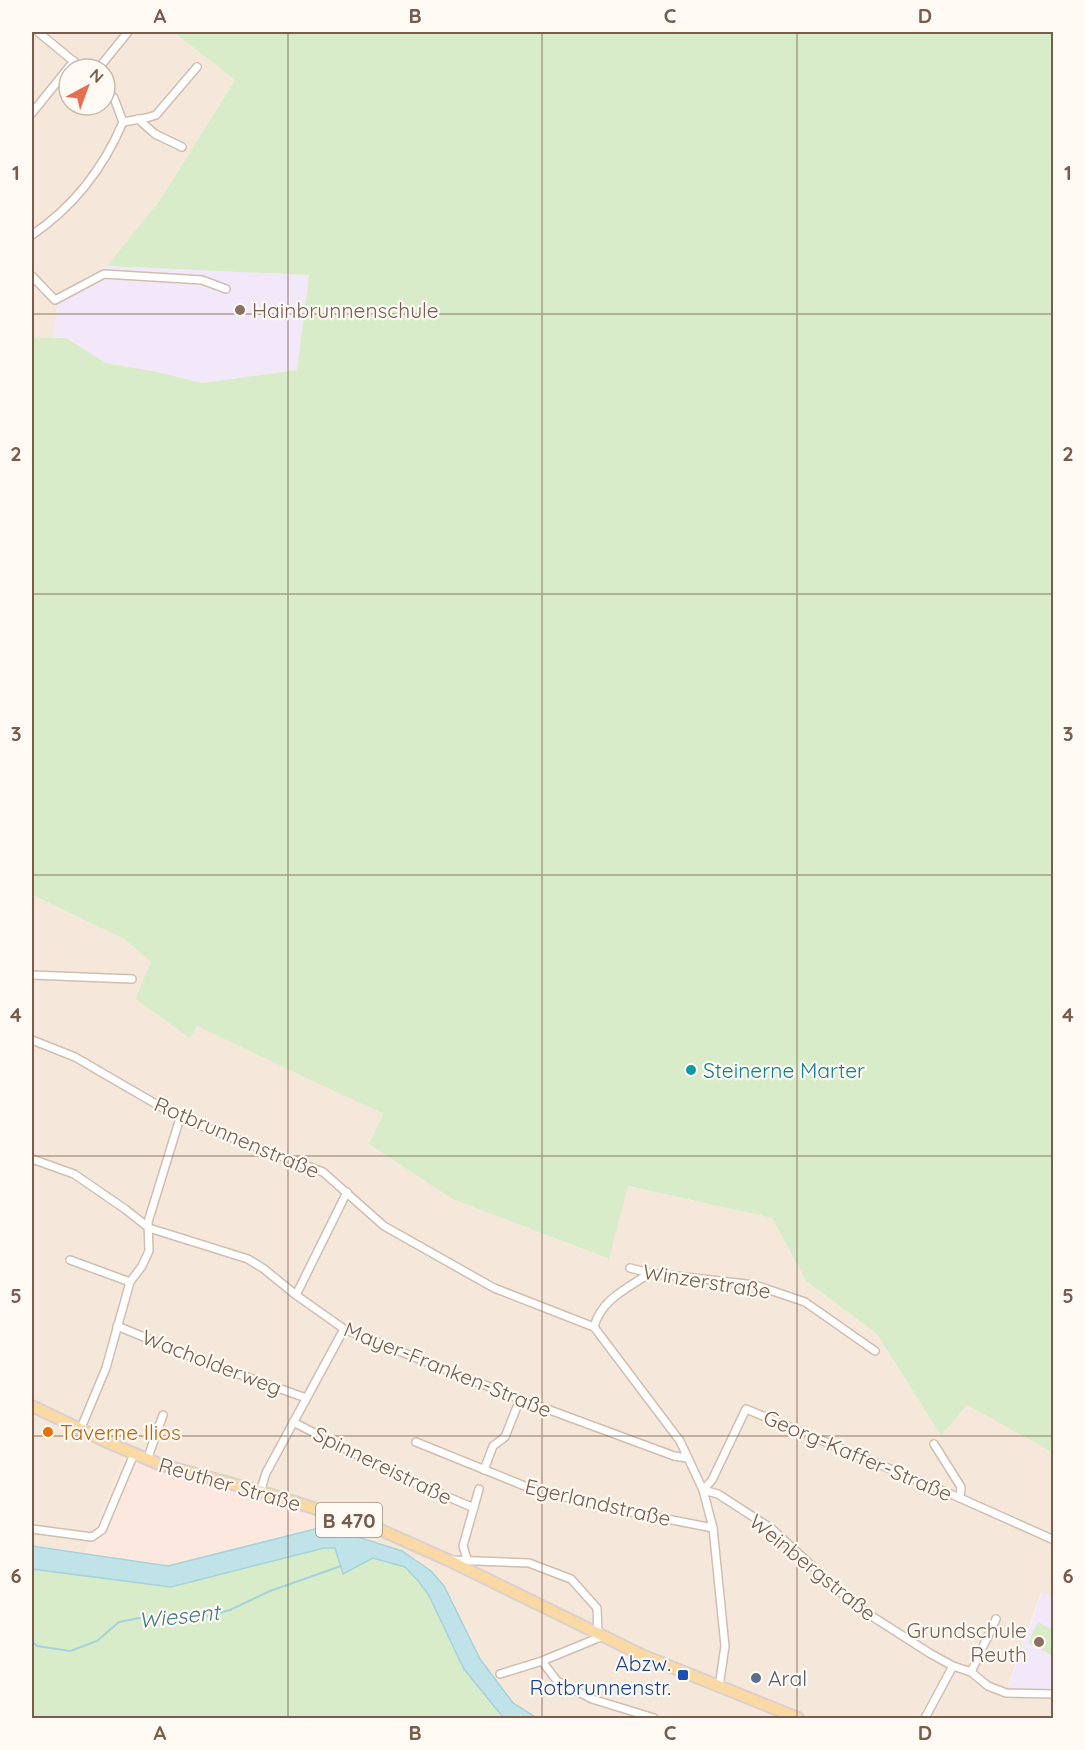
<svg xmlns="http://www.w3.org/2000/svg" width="1085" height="1750" viewBox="0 0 1085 1750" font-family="Quicksand,sans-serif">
  <rect width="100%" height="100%" fill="#fdf6ec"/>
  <g fill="#f5e8da" fill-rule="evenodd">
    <path d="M32,32h141l62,48 -75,120 -52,66 -48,26 -7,46h-21zM69,69h36v36h-36z"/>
    <path d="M32,895l92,44 28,23 -17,37 55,38 6,-12 187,89 -14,30 83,55 156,60 19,-73 145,32 34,63 71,53 64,102 26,-31 86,48v145l-12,-5 -33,92 45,7v26h-516l-24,-15 -33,-44 -36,-73 -30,-28 -12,-7 -43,-14 -40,-9 1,-16 -196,-54 -39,96 -53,-8z"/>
  </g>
  <path fill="#fde8e0" d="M124,1458l197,54 -2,16 -151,38 -83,-12z"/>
  <g fill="#f3e8fa">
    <path d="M107,266l203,9 50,-5 -63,100 -95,13 -44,-11 -52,-9 -40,-25h-13l7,-46z"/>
    <path d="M1042,1592l11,6v94l-45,-6z"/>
  </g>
  <g fill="#d8ecc9">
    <path d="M173,32h880v1421l-86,-48 -26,31 -64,-102 -71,-53 -34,-63 -144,-32 -19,73 -157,-60 -83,-55 14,-30 -186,-88 -7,12 -55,-39 16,-37 -27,-23 -92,-44v-557h34l40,25 52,9 44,11 95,-13 12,-95 -202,-9 53,-66 75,-120z"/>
    <path d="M324,1548h11l6,19 32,-9 32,9 23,27 36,75 41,49h-473v-149l139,18z"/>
    <path d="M1038,1622l15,8v26l-25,-13z"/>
  </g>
  <path fill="#bfe3e8" stroke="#a5d3da" stroke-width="1.5" d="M319,1528l17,2 66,21 29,20 13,15 36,73 33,44 24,15h-32l-3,-2 -38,-47 -36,-75 -9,-12 -14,-15 -32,-9 -30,16 -8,-26h-11l-153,39 -139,-18v-23l136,20z"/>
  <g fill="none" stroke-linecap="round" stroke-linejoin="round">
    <path stroke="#a5d3da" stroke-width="2" d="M32,1641l5,5 33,5 27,-10 22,-19 26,-5h58l27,-7 40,-19 71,-25"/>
    <defs>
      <g id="street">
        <path d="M38,32l45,37"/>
        <path d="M98,69l30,-37"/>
        <path d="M32,113l42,-52"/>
        <path d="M138,119l17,15 27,13"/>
        <path d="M123,122l23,-4 10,-3 41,-48"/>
        <path d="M32,235c41,-28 72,-68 91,-113l-9,-24 -9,-9"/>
        <path d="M32,276l23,24 49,-26 98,6 24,9"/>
        <path d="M32,975l100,4"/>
        <path d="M32,1040l43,17 105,61 143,54 61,54 110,62 100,39 86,114 23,49 10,38 12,118 -6,41"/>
        <path d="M32,1159l42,15 51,35 24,19 99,31 16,10 32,26 48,34 176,70 154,57 13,2"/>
        <path d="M70,1260l60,22"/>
        <path d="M630,1268l20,5 105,12 50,17 70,49"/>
        <path d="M296,1295l51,-103"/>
        <path d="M117,1326l88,36 101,36"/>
        <path d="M594,1327c7,-28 34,-39 56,-54"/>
        <path d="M293,1422l104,53 77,33"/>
        <path d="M81,1428l25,-60 24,-86 12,-16 7,-15 -1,-29 32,-104"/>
        <path d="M416,1442l116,47 84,20 97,19"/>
        <path d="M934,1444l27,43 -1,11"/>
        <path d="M147,1460l16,-45"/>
        <path d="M484,1470l9,-24 12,-9 15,-38"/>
        <path d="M260,1492l6,-19 78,-144"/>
        <path d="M32,1529l60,8 10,-7 32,-76"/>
        <path d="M1054,1540l-94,-42 -214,-89 -34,71 -9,10 15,4 54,35 67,62 31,24 61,39 22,12 18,6 17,14 18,7 48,1"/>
        <path d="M467,1559l-4,-13 16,-57"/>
        <path d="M451,1560l78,3 42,16 26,29 1,26"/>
        <path d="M542,1661l15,20 35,18 62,19"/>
        <path d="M971,1672l25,-53"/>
        <path d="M500,1674l42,-13 61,-25"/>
        <path d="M925,1718l28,-52"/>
      </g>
      <path id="primary" d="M32,1406l75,36 52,22 100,27 115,36 74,33 196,96 154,62"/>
    </defs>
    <use href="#street" stroke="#d1beb0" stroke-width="10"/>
    <use href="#primary" stroke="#dad1cd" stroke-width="14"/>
    <use href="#street" stroke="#fff" stroke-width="7"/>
    <use href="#primary" stroke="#fbd9a5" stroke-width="10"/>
  </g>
  <path fill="none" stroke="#7a5c4d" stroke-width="1.5" stroke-opacity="0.55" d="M288,32v1686M542,32v1686M797,32v1686M32,314h1022M32,594h1022M32,875h1022M32,1156h1022M32,1436h1022"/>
  <g fill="#8d6e63" stroke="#fffaf3" stroke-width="2">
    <circle cx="240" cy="310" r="6"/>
    <circle cx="1039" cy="1642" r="6"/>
  </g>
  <circle fill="#0f9aa8" stroke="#fffaf3" stroke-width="2" cx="691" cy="1070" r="6"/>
  <circle fill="#e8710a" stroke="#fffaf3" stroke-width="2" cx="48" cy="1432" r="6"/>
  <rect fill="#1a4fb4" stroke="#fffaf3" stroke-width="2" x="677" y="1669" width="12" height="12" rx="3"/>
  <circle fill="#5c6f8a" stroke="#fffaf3" stroke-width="2" cx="756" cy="1678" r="6"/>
  <g text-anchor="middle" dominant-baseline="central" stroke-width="4.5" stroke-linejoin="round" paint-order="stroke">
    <rect fill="#fffaf3" stroke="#a28b7f" stroke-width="1.5" x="316" y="1503" width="66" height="34" rx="4.5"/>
    <g font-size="20" font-weight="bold" fill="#7a5c4d">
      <text x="349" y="1520">B 470</text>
    </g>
    <g font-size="21" fill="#785e54" stroke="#fffaf3" text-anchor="start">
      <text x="252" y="310">Hainbrunnenschule</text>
      <text x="1027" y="1630" text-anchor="end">Grundschule<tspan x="1027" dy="24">Reuth</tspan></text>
    </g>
    <g font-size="21" fill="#0d838f" stroke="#fffaf3" text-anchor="start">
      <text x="703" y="1070">Steinerne Marter</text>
    </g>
    <g font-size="21" fill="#7a5c4d" stroke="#fffaf3">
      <text transform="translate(237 1137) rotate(23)">Rotbrunnenstraße</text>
      <text transform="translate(707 1281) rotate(9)">Winzerstraße</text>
      <text transform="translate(212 1362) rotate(21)">Wacholderweg</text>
      <text transform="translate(448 1369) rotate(22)">Mayer-Franken-Straße</text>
      <text transform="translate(858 1455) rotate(23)">Georg-Kaffer-Straße</text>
      <text transform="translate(383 1465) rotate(26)">Spinnereistraße</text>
      <text transform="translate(230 1484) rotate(16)">Reuther Straße</text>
      <text transform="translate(598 1502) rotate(13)">Egerlandstraße</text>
      <text transform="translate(813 1567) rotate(39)">Weinbergstraße</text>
    </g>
    <g font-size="21" fill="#c56008" stroke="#fffaf3" text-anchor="start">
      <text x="60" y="1432">Taverne Ilios</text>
    </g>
    <g font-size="21" fill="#164399" stroke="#fffaf3" text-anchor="end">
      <text x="671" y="1663">Abzw.<tspan x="671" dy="24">Rotbrunnenstr.</tspan></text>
    </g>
    <g font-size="21" fill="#4e5e75" stroke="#fffaf3" text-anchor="start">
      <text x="768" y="1678">Aral</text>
    </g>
    <g font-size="22" font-style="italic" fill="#437c86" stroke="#fffaf3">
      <text transform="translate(179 1616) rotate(-6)">Wiesent</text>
    </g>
  </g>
  <rect width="1085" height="1750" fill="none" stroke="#fffaf3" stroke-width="66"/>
  <g transform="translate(87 87) rotate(41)"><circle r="28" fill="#fffaf3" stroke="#cabbb1" stroke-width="1.5"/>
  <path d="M0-4.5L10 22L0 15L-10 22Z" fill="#e76f51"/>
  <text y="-9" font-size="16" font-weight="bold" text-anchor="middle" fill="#7a5c4d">N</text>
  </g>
  <rect x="33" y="33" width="1019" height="1684" fill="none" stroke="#7a5c4d" stroke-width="2"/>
  <g font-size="20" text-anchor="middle" font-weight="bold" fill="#7a5c4d">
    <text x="160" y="23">A</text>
    <text x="415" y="23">B</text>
    <text x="670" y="23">C</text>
    <text x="925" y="23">D</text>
    <text x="16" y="180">1</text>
    <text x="1068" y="180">1</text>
    <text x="16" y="461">2</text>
    <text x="1068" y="461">2</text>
    <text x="16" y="741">3</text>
    <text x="1068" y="741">3</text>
    <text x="16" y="1022">4</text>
    <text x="1068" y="1022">4</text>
    <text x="16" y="1303">5</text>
    <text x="1068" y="1303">5</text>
    <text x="16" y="1583">6</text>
    <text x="1068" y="1583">6</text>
    <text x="160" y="1740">A</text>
    <text x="415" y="1740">B</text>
    <text x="670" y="1740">C</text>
    <text x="925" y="1740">D</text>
  </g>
</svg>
